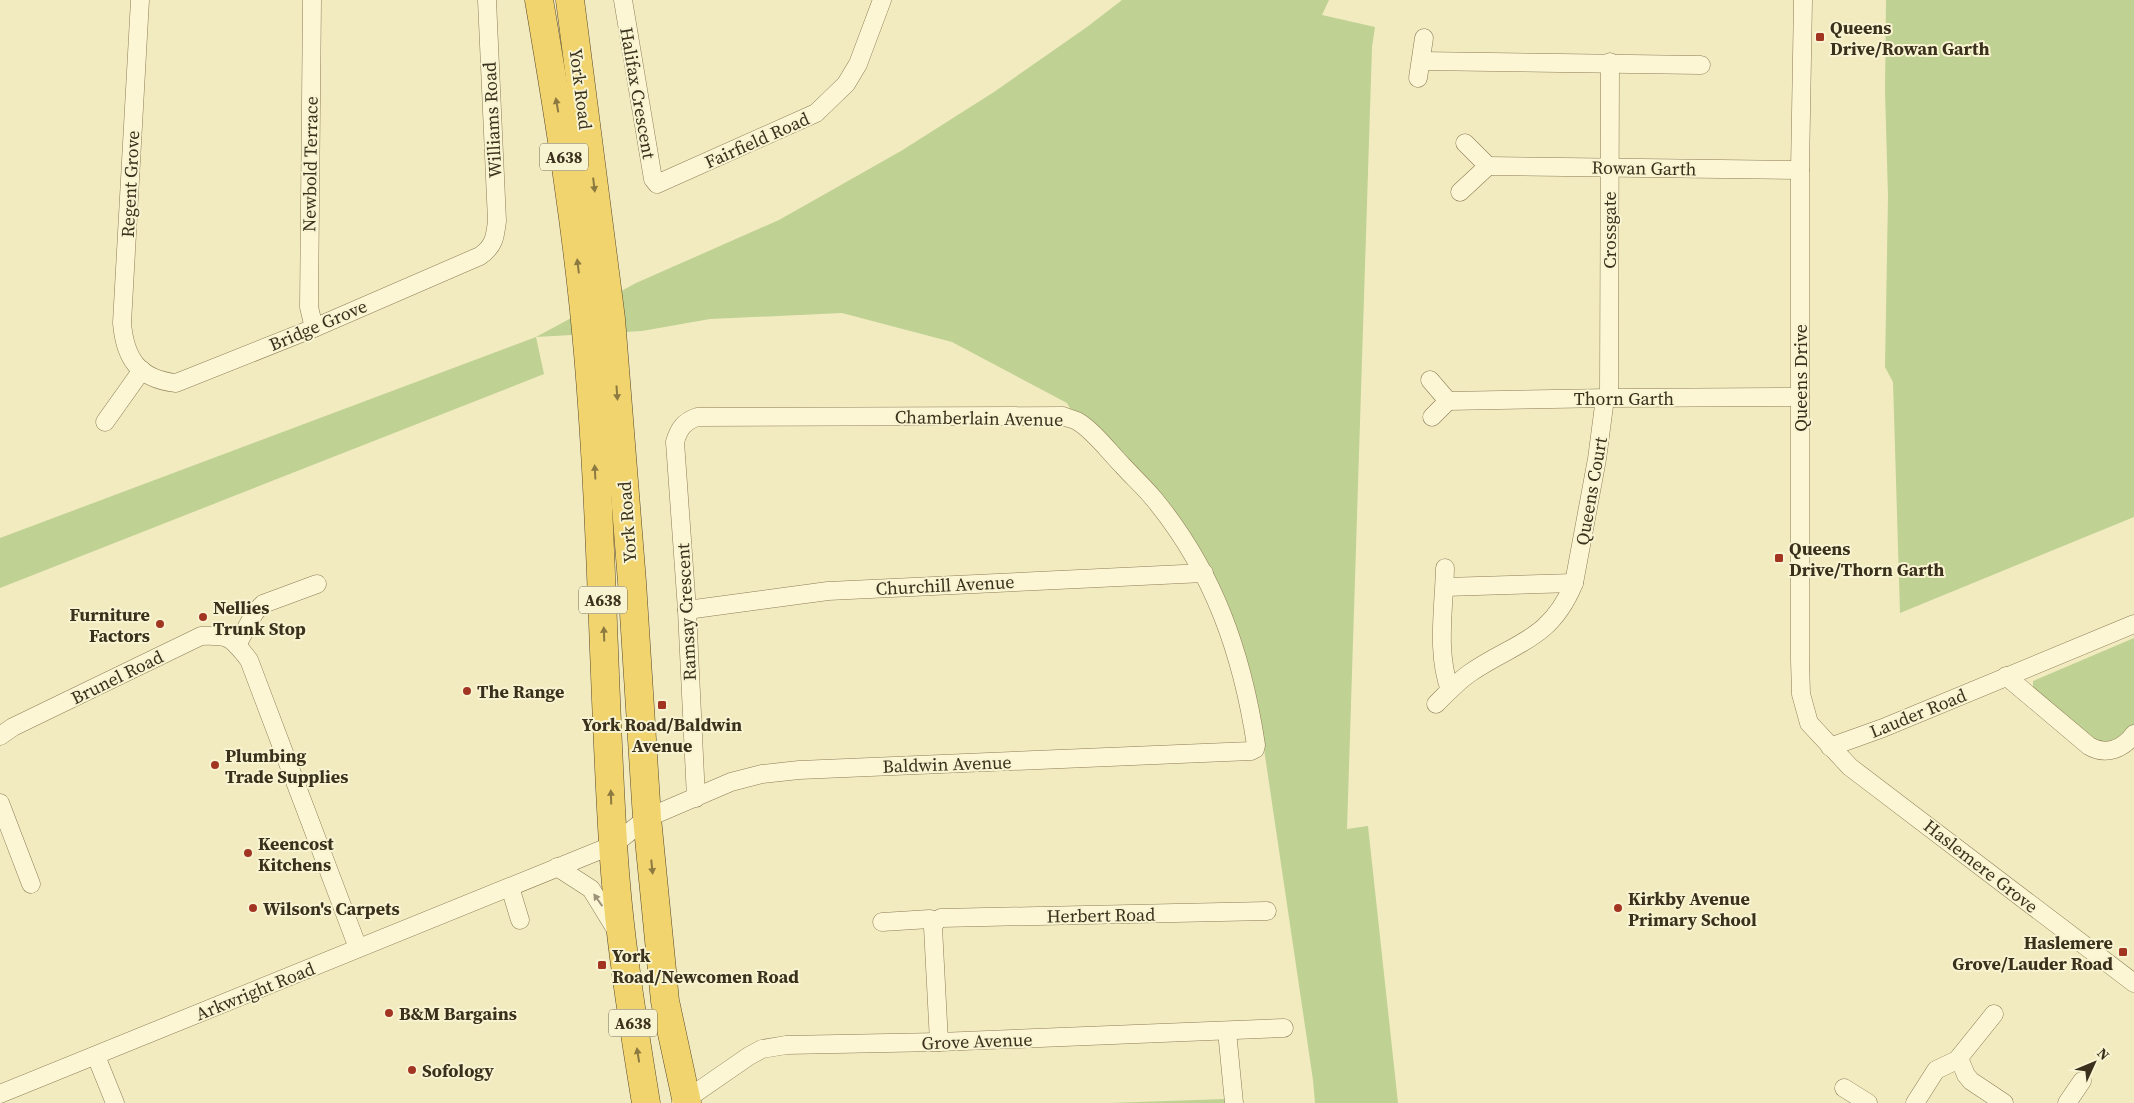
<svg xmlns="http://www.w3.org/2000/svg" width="2134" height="1103" viewBox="0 0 2134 1103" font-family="'Source Serif 4',serif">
  <rect width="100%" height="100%" fill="#f2ebc0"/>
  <g fill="#bfd193">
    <path d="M1122,0h207l-7,15 53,12 -3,20 -25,782 21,-3 30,277h-83l-2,-23 -49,-331 -60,-176 -22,-36 -105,-116 -10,-18 -115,-61 -110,-29 -132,6 -68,12 -106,6 8,37 -544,214v-50l536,-201 100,-54 143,-63 122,-69 93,-59 93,-65z"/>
    <path d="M1886,0h248v517l-234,96 -7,-231 -8,-15 3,-170 -3,-106z"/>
    <path d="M2134,638v86c-11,15 -19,20 -38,18l-63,-52v-9z"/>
    <path d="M1225,1099l1,4h-117z"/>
  </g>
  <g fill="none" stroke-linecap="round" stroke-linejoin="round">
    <defs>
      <g id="minor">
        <path d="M140,0l-18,323c3,35 16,56 54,60l138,-55 166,-72c14,-10 15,-18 17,-35l-10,-221"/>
        <path d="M312,0l-3,307 5,21"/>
        <path d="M623,0l30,179 4,5 159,-71 30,-29 12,-20 24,-64"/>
        <path d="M1803,0l-3,170v490l1,34 8,29 41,44 284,216"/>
        <path d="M1421,61l280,4"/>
        <path d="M1418,78l6,-40"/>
        <path d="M1488,166l312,4"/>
        <path d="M1460,192l28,-26 -23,-23"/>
        <path d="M1430,380l18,21 -16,16"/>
        <path d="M1609,398l1,-336"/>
        <path d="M1448,401l161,-3 191,-1"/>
        <path d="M105,422l37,-52"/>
        <path d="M1445,568c-1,40 -9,85 5,122"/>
        <path d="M1445,587l129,-4"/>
        <path d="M687,610l141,-19 376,-18"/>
        <path d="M237,645l18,-33 8,-8 54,-20"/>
        <path d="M2006,676l83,70c17,10 34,3 45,-12"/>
        <path d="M1436,704c10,-10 21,-22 34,-31 45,-31 80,-32 104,-90l23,-124 8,-61"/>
        <path d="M0,736l13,-9 188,-91c29,-1 30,1 48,24l109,288"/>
        <path d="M1830,747l53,-19 251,-104"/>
        <path d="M0,803l31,81"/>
        <path d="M557,867l34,22 24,39"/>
        <path d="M510,887l10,33"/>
        <path d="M936,921l5,-3 326,-7"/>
        <path d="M936,921l-3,6 6,115"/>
        <path d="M882,922l48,-3 6,2"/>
        <path d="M1227,1031l7,72"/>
        <path d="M96,1056l19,47"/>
        <path d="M1959,1058l7,17 5,6 33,22"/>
        <path d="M1844,1088l24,15"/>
        <path d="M0,1094l613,-249 34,-27 84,-36 31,-8 37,-4 452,-19 4,-2 1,-4c-14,-92 -42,-173 -102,-246 -9,-11 -21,-22 -31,-33 -13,-13 -30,-36 -46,-45 -4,-2 -10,-3 -14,-5l-366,1c-13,5 -18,11 -22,25l12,168 9,188"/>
        <path d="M681,1103l68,-47 13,-7 24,-4 153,-3 345,-14"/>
        <path d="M1915,1103l21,-33 21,-10 37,-46"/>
        <path d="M2067,1103l15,-22"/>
      </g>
      <g id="trunk">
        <path d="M539,0c20,117 39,235 49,353 14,163 15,327 25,490 5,87 19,174 33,260"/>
        <path d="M570,0l41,319 21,263 15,236 18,183 22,102"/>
      </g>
    </defs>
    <use href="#minor" stroke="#8d7c56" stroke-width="19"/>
    <use href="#trunk" stroke="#5a492b" stroke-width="29"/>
    <use href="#minor" stroke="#fcf6d4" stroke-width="18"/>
    <use href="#trunk" stroke="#f1d46e" stroke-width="28"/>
  </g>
  <defs><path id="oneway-solid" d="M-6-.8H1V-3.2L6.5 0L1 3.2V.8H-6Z" transform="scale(1.25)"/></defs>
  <g fill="#8d7a41">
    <use href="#oneway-solid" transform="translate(557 105) rotate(-100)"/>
    <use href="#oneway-solid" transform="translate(594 185) rotate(83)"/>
    <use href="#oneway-solid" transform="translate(578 266) rotate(-97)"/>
    <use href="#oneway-solid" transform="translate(617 393) rotate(86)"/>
    <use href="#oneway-solid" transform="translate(595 472) rotate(-93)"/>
    <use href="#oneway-solid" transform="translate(604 634) rotate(-92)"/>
    <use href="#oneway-solid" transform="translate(611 797) rotate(-92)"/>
    <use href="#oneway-solid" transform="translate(652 867) rotate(84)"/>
    <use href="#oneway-solid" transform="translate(638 1055) rotate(-99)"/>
  </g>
  <use fill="#9c9378" href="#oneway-solid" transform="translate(598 900) rotate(-125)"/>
  <g fill="#a13521" stroke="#f8f3d0" stroke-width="2">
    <rect x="1815" y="32" width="10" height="10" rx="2.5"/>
    <rect x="1774" y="553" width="10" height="10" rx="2.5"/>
    <circle cx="203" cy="617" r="5"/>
    <circle cx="160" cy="624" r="5"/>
    <circle cx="467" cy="691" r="5"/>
    <rect x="657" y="700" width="10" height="10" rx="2.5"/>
    <circle cx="215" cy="765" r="5"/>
    <circle cx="248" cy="853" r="5"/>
    <circle cx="253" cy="908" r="5"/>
    <circle cx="1618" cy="908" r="5"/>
    <rect x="2118" y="947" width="10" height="10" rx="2.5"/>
    <rect x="597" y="960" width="10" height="10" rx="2.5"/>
    <circle cx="389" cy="1013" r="5"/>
    <circle cx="412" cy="1070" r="5"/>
  </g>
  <g text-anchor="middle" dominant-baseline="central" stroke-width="4" stroke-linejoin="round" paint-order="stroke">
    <g fill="#f8f3d0" stroke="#746a52" stroke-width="1">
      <rect x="540" y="143.5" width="48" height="27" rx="4"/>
      <rect x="579" y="586.5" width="48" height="27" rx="4"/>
      <rect x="609" y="1009.5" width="48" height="27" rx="4"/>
    </g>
    <g font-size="16" font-weight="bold" fill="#3b301c">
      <text x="564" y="157">A638</text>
      <text x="603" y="600">A638</text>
      <text x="633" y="1023">A638</text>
    </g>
    <g font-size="18" font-weight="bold" fill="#3b301c" stroke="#f8f3d0" text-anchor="start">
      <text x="1830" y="27">Queens<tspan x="1830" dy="21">Drive/Rowan Garth</tspan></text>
      <text x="1789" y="548">Queens<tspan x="1789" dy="21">Drive/Thorn Garth</tspan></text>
      <text x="213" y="607">Nellies<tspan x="213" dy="21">Trunk Stop</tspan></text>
      <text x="150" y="614" text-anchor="end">Furniture<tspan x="150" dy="21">Factors</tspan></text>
      <text x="477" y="691">The Range</text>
      <text x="662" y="724" text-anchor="middle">York Road/Baldwin<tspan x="662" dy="21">Avenue</tspan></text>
      <text x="225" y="755">Plumbing<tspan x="225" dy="21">Trade Supplies</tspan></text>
      <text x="258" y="843">Keencost<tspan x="258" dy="21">Kitchens</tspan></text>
      <text x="1628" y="898">Kirkby Avenue<tspan x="1628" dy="21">Primary School</tspan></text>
      <text x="263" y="908">Wilson's Carpets</text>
      <text x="2113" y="942" text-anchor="end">Haslemere<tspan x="2113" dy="21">Grove/Lauder Road</tspan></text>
      <text x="612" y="955">York<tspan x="612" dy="21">Road/Newcomen Road</tspan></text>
      <text x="399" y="1013">B&amp;M Bargains</text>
      <text x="422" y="1070">Sofology</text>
    </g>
    <g font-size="18" fill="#3b301c" stroke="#f8f3d0">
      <text transform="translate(581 89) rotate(83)">York Road</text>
      <text transform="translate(638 93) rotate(80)">Halifax Crescent</text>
      <text transform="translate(492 120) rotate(-93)">Williams Road</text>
      <text transform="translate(757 140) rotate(-24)">Fairfield Road</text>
      <text transform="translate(310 164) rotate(-89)">Newbold Terrace</text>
      <text transform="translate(1644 168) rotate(1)">Rowan Garth</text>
      <text transform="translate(130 184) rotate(-87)">Regent Grove</text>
      <text transform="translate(1609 230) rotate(-90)">Crossgate</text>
      <text transform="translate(318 325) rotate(-23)">Bridge Grove</text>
      <text transform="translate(1800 378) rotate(-90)">Queens Drive</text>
      <text x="1624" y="398">Thorn Garth</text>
      <text transform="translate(979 418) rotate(1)">Chamberlain Avenue</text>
      <text transform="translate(1591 491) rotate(-80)">Queens Court</text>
      <text transform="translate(627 522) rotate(-94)">York Road</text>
      <text transform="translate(945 585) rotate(-3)">Churchill Avenue</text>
      <text transform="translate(686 612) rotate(-93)">Ramsay Crescent</text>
      <text transform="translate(117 677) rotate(-26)">Brunel Road</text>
      <text transform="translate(1918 713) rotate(-22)">Lauder Road</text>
      <text transform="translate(947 764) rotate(-2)">Baldwin Avenue</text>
      <text transform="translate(1981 866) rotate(38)">Haslemere Grove</text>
      <text transform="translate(1101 915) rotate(-1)">Herbert Road</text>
      <text transform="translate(255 991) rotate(-22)">Arkwright Road</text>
      <text transform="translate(977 1041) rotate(-2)">Grove Avenue</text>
    </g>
  </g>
  <g transform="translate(2094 1063) rotate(46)" stroke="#f8f3d0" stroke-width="4" paint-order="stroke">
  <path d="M0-4L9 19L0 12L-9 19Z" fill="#3b301c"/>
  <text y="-8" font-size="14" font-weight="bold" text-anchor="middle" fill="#3b301c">N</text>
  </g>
</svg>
